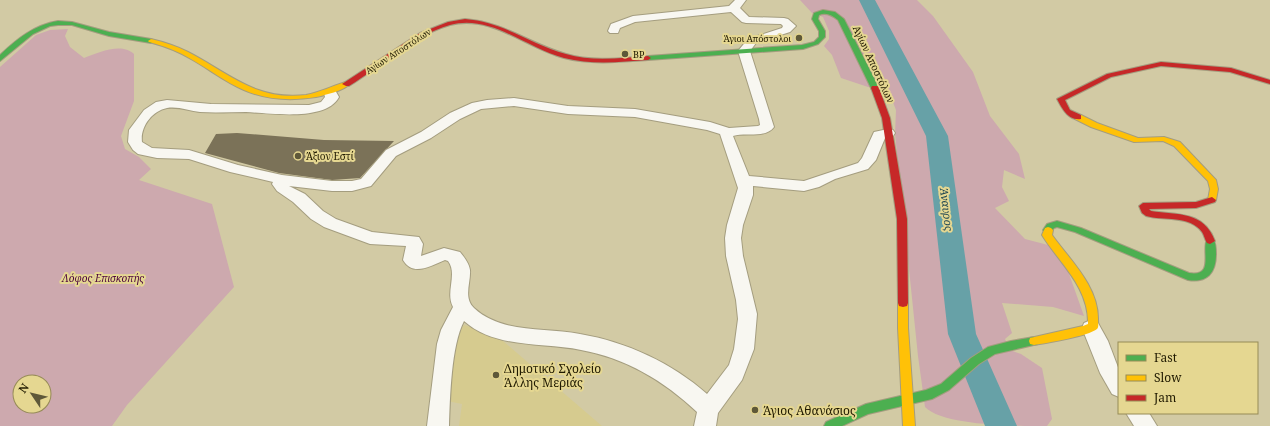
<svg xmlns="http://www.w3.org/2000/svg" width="1270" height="426" viewBox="0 0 1270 426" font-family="'Noto Serif',serif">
  <rect width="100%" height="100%" fill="#d2caa4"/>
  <path fill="#d6cb8f" d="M464,325l26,8 13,8 99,85h-143l3,-22 -15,-3 9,-64z"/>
  <g fill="#cda9ae" fill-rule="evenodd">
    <path d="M800,0h117l16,16 40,56 17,44 29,38 6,25 -21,-9 -2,17 7,14 -14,7 30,31 23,6 20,26 16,45 -31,-9 -51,-4 10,30 -7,6 5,11 11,4 21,14 10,51 -5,7c-30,0 -104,0 -122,-19l-7,-51 -23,-222 1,-24 -9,-23h-19l-27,-9 -9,-23 -8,-9 5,-7v-8l-6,-14 -11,-4z"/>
    <path d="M68,29l-3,7 5,11 14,11c14,-5 37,-16 50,-4v47l-13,35 4,13 14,8 12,12 -12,11 73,24 22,83 -107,118 -15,21h-112v-359l36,-32 14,-5zM20,382h24v24h-24z"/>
  </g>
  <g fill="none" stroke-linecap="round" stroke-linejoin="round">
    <path fill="#67a1a7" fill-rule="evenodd" d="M859,0h16l73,136 28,198 41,92h-32l-37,-92 -22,-198z"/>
  </g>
  <path fill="#7b7258" d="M237,133l87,7 70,1 -34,37 -28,2 -53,-7 -74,-20 11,-19z"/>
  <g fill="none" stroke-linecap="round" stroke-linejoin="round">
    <defs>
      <g id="street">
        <path d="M735,0h11l-6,8 9,9 35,1 4,1 8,7 -6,6 -34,11 -6,8 24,76c-9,12 -29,5 -41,9l16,40 55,5 54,-18 4,-5 12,-26 14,-3 5,1 2,3 -2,3 -8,2 -9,22 -8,9 -33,10 -16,8 -15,4 -51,-5v9l-10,30 -2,13 2,18 14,58 -3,35 -12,31 -24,33 -2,13h-22l3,-14c-33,-31 -71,-54 -116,-62 -38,-8 -86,-1 -117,-29 -13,25 -14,77 -15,105h-22l10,-82 4,-14 12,-23c-8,-15 5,-33 -5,-46l-3,-1c-15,6 -32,17 -42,0l3,-14 -36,-2 -46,-17 -13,-8 -18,-17 -16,-11 -5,-7 1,-2 -43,-10 -41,-13 -32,-1 -19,-4 -5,-4 -5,-8 1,-12 15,-20 12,-8 11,-2 44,4 98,1 12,-3 4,-5 -1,-4 6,-4 5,1 4,7c-13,25 -69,16 -93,15 -15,0 -30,1 -46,0 -10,-1 -22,-6 -33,-4 -15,3 -27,19 -25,34l10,6 37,2 49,15 44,10 50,6h20l9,-2 25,-29 35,-18 29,-19 22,-10 15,-3 27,-2 54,8 67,3 75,13 19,6 29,-2 2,-1 -1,-6 -21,-68 10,-12 34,-11 1,-2 -2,-2 -35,-1 -4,-1 -11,-10 -96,10 -15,6 -2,5h-8l-2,-2 3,-7 22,-8 96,-10zM514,106l54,8 67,3 72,13 13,4 18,54 -11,37 -2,13 1,18 10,44 2,19 -4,30 -5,16 -22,29c-35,-31 -80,-52 -127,-60 -35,-7 -78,0 -106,-26 -11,-10 -3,-26 -4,-38 -1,-7 -6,-13 -10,-18l-16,-4 -23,8 2,-12 -4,-7 -47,-5 -36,-13 -13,-8 -18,-17 -16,-8 43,5h20l19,-5 25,-30 35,-18 29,-19 21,-10z"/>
        <path d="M1091,320l7,3 10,18 11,29v27l-7,-3 -12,-21 -18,-45 2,-5z"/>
        <path d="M1126,413h23l8,13h-23z"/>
      </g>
      <g id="fast">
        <path d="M823,10l12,2 9,7 35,69 -1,2h-6l-1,-2 -33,-68c-6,-5 -12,-8 -19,-5l-1,4 7,12v6l-7,7 -15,5 -155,11 -3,-2 3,-2 154,-11 12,-3 5,-5v-6l-7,-12 2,-6z"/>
        <path d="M58,21l14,1 37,10 42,7 3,2 -3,2 -42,-7 -37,-11h-14l-8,1 -17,8 -33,27v-6c17,-16 34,-30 58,-34z"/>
        <path d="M1057,221l24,7 108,45c26,4 12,-22 18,-34h6c3,4 3,10 3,15 0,19 -9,29 -28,26l-113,-48 -18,-5 -3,1 -3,4h-6l-2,-2 4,-6z"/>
        <path d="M1034,337l4,1 1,3 -1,3 -43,10 -16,10 -30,26 -17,9 -64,15 -26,12h-18l2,-4 40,-18 60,-14 15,-6 30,-26 17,-11 23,-6z"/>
      </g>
      <g id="slow">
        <path d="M151,39c13,3 25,7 37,13 41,21 67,49 118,43 15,-3 26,-9 40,-13l4,2c-8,7 -24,11 -34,13 -25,4 -49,3 -72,-7 -19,-8 -35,-21 -53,-31 -13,-8 -27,-13 -42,-17l-1,-1z"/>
        <path d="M1075,115h6l16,8 41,15 26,-1 16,5 36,38 2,9 -2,11 -4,3 -3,-1 -1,-2 2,-11 -2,-8 -34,-35 -11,-5 -29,1 -43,-15 -16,-8z"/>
        <path d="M1048,227l3,1 2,2 -1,5c18,25 47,52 46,85 0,3 1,7 -1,9 -8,7 -51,14 -63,16l-4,-1 -1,-3 1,-3 53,-12 5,-2c1,-37 -28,-60 -46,-89l3,-7z"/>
        <path d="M903,299l4,1 1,3v25l7,98h-12l-5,-98v-25l1,-3z"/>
      </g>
      <g id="jam">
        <path d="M465,19c39,3 65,25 101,35 26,8 55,4 82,2l3,2 -3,2c-28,2 -56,5 -84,-2 -38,-10 -73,-44 -114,-33 -38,11 -68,41 -101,61h-3l-4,-2 78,-51 28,-11z"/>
        <path d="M1161,62l70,6 39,12v4l-40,-12 -69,-6 -50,11 -46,23 5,10 11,5v4c-13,2 -19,-11 -24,-20l50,-25z"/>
        <path d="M872,86h6l1,2 11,30 17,101 1,84 -1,3 -4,1 -4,-1 -1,-3 -1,-84 -15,-101 -11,-30z"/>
        <path d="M1212,197l4,3 -1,2 -19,6 -47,1 2,2c27,4 53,0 64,30l-5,3 -3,-1c-2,-3 -3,-8 -5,-11 -12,-17 -39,-11 -56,-16l-4,-3 -3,-7 4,-3 53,-1z"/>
      </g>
    </defs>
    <use href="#street" stroke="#a49d7f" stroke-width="2"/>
    <use href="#fast" stroke="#a49d7f" stroke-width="2"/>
    <use href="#slow" stroke="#a49d7f" stroke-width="2"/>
    <use href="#jam" stroke="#a49d7f" stroke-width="2"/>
    <use href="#street" fill="#f8f7f1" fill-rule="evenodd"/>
    <use href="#fast" fill="#4caf50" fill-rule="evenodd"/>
    <use href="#slow" fill="#ffc107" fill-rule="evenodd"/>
    <use href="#jam" fill="#c62828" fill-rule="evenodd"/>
  </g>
  <g fill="#5e5839" stroke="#e5d791" stroke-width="1.5">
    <circle cx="799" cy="38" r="4"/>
    <circle cx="625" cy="54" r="4"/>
    <circle cx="298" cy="156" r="4"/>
    <circle cx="496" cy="375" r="4"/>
    <circle cx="755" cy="410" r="4"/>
  </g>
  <g text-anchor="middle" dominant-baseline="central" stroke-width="4" stroke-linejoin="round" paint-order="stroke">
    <g font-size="9" fill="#201a00" stroke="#e5d791" text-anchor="end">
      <text x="791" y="38">Άγιοι Απόστολοι</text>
      <text x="633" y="54" text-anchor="start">BP</text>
    </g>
    <g font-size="9" fill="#201a00" stroke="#e5d791">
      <text transform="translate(398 51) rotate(-33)">Αγίων Αποστόλων</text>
    </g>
    <g font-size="10" fill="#201a00" stroke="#e5d791">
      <text transform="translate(874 64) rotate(65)">Αγίων Αποστόλων</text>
    </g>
    <g font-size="10" fill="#201a00" stroke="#e5d791" text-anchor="start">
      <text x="306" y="156">Άξιον Εστί</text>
    </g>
    <g font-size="10" font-style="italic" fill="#4b033d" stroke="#e5d791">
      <text x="103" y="278">Λόφος Επισκοπής</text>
    </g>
    <g font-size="11" font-style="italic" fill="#204752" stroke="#e5d791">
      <text transform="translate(947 209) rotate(83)">Άναυρος</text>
    </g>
    <g font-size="12" fill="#201a00" stroke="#e5d791" text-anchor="start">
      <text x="504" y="368">Δημοτικό Σχολείο<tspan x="504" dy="14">Άλλης Μεριάς</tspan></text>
      <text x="763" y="410">Άγιος Αθανάσιος</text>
    </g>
  </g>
  <rect x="1118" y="342" width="140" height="72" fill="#e5d791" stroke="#968b57"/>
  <rect x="1126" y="355" width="20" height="6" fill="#4caf50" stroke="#968b57"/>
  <text x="1154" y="362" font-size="12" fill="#201a00">Fast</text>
  <rect x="1126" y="375" width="20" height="6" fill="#ffc107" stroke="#968b57"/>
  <text x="1154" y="382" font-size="12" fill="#201a00">Slow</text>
  <rect x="1126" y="395" width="20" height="6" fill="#c62828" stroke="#968b57"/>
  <text x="1154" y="402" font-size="12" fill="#201a00">Jam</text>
  <g transform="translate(32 394) rotate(305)"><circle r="19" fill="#e5d791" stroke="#968b57"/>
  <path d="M0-3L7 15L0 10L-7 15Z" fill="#5e5839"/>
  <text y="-6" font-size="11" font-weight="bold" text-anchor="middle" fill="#201a00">N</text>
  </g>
</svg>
